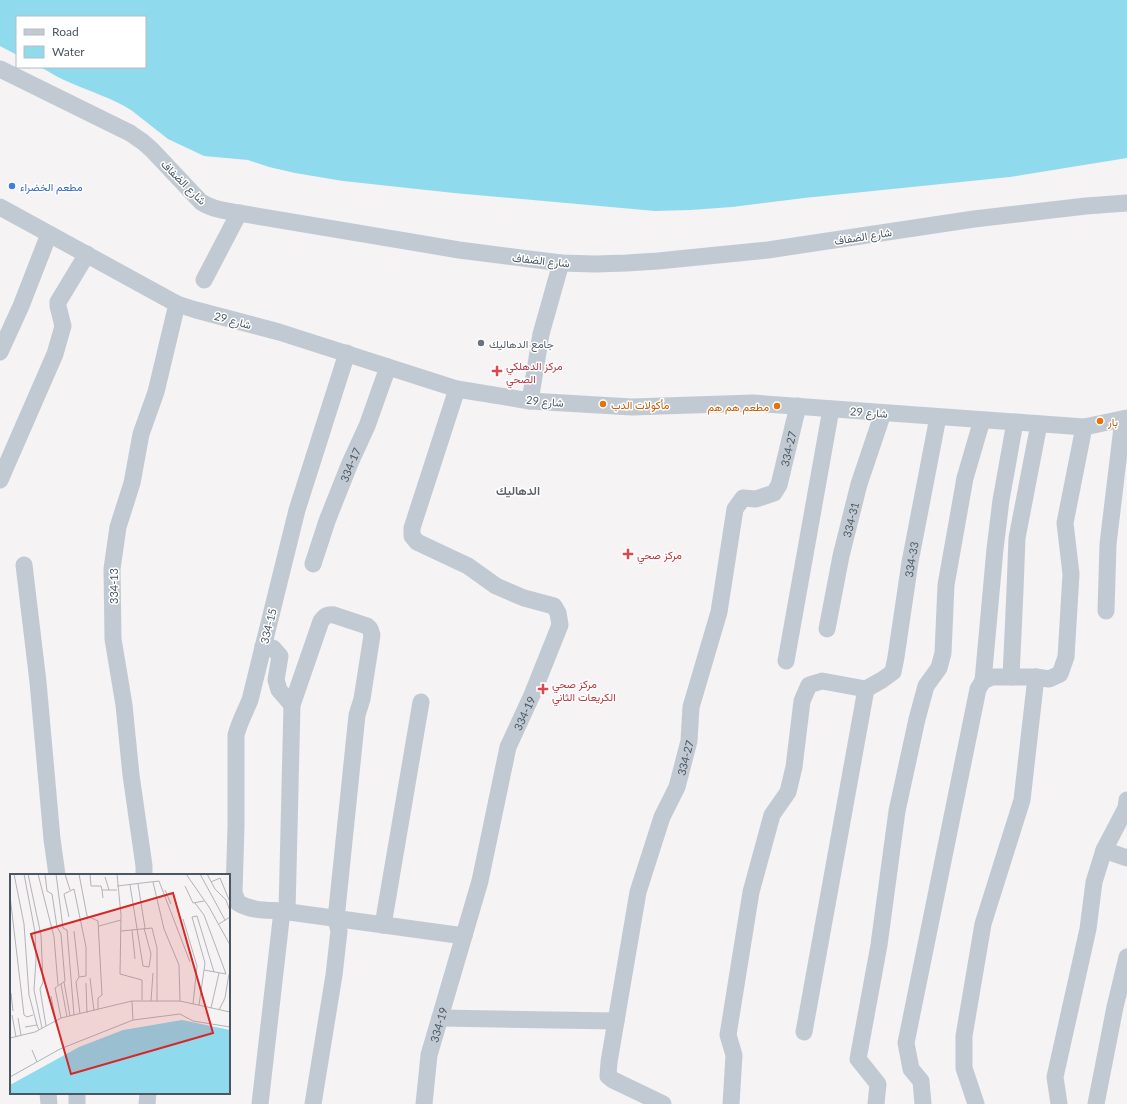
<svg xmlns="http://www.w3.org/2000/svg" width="1127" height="1104" viewBox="0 0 1127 1104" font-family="Lato,Vazirmatn,sans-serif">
  <rect width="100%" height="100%" fill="#f5f3f3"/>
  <path fill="#90daee" d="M0,0h1127v158l-117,19 -206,21 -72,9 -41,3 -36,1 -201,-18 -111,-12 -48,-8 -26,-6 -21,-7 -44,-4 -36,-17 -37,-29c-19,-12 -40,-18 -60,-27 -11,-4 -21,-11 -31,-16h105v-50h-128v38l-17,-9z"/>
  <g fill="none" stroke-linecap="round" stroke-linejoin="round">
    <g stroke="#c1cad2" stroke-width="17">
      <path d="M0,69l130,64 13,9 9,8 49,52c11,7 25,9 38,11l220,37 102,13 34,1 31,-1 32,-2 110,-11 206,-31 112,-13 41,-3"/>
      <path d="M0,207l177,97 19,6 83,22 178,57 73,12 102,6 121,-4 331,24 43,-9"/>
      <path d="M204,280l35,-67"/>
      <path d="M0,352l21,-46 28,-72"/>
      <path d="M347,353l-50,157 -47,190c-5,12 -11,23 -14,35v91l-2,67 4,10c14,8 29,7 44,8l182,25"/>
      <path d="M530,401l11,-67 20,-71"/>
      <path d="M0,480l55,-126 8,-28 -5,-20v-4l29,-48"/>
      <path id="s1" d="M313,564l14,-43 23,-58 17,-37 21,-59"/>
      <path d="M24,565l14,117 14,157 5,36"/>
      <path d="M1106,611l2,-67 15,-125"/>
      <path id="s2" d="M827,629l14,-73 18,-72 24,-71"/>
      <path d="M263,646l10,2 7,8 -4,24 3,10 13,15"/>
      <path d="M786,661l45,-252"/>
      <path d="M1011,677l4,-87 2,-52 22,-114"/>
      <path d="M983,681l12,-132 6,-49 14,-78"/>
      <path id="s3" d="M866,689l16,-9 11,-8 3,-15 14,-95 28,-145"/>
      <path d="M1104,850l23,8"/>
      <path d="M144,875v-9l-13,-91 -7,-70 -11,-66 -1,-70 6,-42 14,-44 9,-49 15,-42 21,-88"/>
      <path d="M287,912l5,-207 29,-84c4,-5 6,-7 13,-6l33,11 3,3 2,6 -10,64 -5,16 -21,204 3,12 -5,44 -21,129"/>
      <path d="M383,925l38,-223"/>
      <path d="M440,1018l176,3"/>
      <path d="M804,1032l62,-343"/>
      <path d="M48,1093l1,11"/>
      <path d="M77,1093v11"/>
      <path d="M147,1104l1,-11"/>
      <path d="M260,1104l22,-193"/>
      <path id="s4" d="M424,1104l5,-49 51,-174 28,-134 24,-52 28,-70 -2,-12 -4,-7 -30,-8 -28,-12 -28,-20 -51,-24 -5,-6v-8l45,-139"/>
      <path id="s5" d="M663,1104l-50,-24 -5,-4 1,-14 29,-170 24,-75 15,-30 12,-46 2,-34 28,-95 16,-103 8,-11 13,1 18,-6 5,-8 19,-79"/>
      <path d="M731,1104l3,-49 -6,-20 23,-143 21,-77 16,-23 6,-25 8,-66 7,-16 13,-4 44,8"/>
      <path d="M876,1104l2,-20 -20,-25 21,-114 18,-134 20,-92 9,-33 13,-18 4,-15 3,-68 19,-107 17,-58"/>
      <path d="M923,1104l-2,-23 -10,-12 -5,-26 72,-354 5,-8 9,-4h44l13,2 11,-5 6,-17 5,-83 -6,-51 19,-96"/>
      <path d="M976,1104l-12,-36v-32l19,-112 39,-124 14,-123"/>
      <path d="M1059,1104l-4,-27 33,-148 6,-47 10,-32 22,-42 1,-8"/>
      <path d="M1096,1104l19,-97 12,-50"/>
    </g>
  </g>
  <circle fill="#3f7fe0" stroke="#fff" stroke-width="1.5" cx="12" cy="186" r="4"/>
  <circle fill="#6b7280" stroke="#fff" stroke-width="1.5" cx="481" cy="343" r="4"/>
  <g fill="#e0444e" stroke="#fff" stroke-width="1.5">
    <path d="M495 365h4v4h4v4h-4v4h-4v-4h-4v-4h4z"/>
    <path d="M626 548h4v4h4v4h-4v4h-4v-4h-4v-4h4z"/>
    <path d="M541 683h4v4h4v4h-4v4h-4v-4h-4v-4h4z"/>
  </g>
  <g fill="#e8710a" stroke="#fff" stroke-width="1.5">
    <circle cx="603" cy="404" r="4"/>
    <circle cx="777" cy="406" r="4"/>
    <circle cx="1100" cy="421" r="4"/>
  </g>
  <g text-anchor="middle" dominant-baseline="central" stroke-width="3" stroke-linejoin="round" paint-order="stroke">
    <g font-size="11" fill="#4a5661" stroke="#fff">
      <text transform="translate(184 182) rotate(45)">شارع الضفاف</text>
      <text transform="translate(863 236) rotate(-9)">شارع الضفاف</text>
      <text transform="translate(541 260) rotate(6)">شارع الضفاف</text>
      <text transform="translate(233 320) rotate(15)">شارع 29</text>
      <text transform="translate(545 401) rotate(5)">شارع 29</text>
      <text transform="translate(869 412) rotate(4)">شارع 29</text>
      <text stroke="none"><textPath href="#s5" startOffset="738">334-27</textPath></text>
      <text stroke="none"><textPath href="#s1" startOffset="106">334-17</textPath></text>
      <text stroke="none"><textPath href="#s2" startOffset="112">334-31</textPath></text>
      <text stroke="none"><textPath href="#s3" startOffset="146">334-33</textPath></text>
      <text transform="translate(113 586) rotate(-90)">334-13</text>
      <text transform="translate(268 626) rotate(-76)">334-15</text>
      <text stroke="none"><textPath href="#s4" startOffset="405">334-19</textPath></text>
      <text stroke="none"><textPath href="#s5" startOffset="391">334-27</textPath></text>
      <text stroke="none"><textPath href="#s4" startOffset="81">334-19</textPath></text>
    </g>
    <g font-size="11" fill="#366cbe" stroke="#fff" text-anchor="start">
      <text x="20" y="186">مطعم الخضراء</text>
    </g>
    <g font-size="11" fill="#5b616d" stroke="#fff" text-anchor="start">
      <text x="489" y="343">جامع الدهاليك</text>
    </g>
    <g font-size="11" fill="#be3a42" stroke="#fff" text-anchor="start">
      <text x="506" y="365">مركز الدهلكي<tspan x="506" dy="13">الصحي</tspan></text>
      <text x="637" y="554">مركز صحي</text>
      <text x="552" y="683">مركز صحي<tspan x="552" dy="13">الكريعات الثاني</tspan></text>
    </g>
    <g font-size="11" fill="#c56008" stroke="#fff" text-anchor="start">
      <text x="611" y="404">مأكولات الدب</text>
      <text x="769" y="406" text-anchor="end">مطعم هم هم</text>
      <text x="1108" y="421">بار</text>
    </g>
    <g font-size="12" font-weight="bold" fill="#5f6368" stroke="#fff">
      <text x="518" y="490">الدهاليك</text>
    </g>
  </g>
  <g transform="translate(10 874)">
    <rect width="220" height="220" fill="#f5f3f3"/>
    <path d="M172,146l48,10v64h-220v-9l69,-38 44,-17z" fill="#90daee"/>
    <path fill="none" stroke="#b1b4b9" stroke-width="1" d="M4,0l10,50 5,71 8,30M14,0l11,58 1,27 -2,31 8,38M18,0l13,61 2,47 -3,7 6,37M28,0l16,63 4,48M35,0l2,17 5,3 5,33 4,7 4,47 -10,7 6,30M46,0l7,54 4,2 7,85M55,0l5,16M69,0l8,42 11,5 4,74 -4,3v12M80,0l1,12h10l1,4M107,0l4,41 -1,59 22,6v20M176,0l23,33 21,38M190,0l25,46M197,0l8,15 11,11 4,11M95,3l4,13M143,8l11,47 15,36 1,36M201,8l9,-4 10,24M128,10l7,44M120,11l13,81 6,1 2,-13 -7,-26M107,12l42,-5 31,81M175,12l8,17 11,-2M155,16l6,14M0,22l14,119 3,2 6,-2M93,24l-1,-8h15M185,29l9,12 22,59M59,43l-5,-23 10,-5 12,58v29l-7,1M173,45l14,47 -4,38M209,50l11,-7M89,52l22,-6M122,56l3,29M64,57l5,46M111,57l31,-3 5,20v53M194,96l22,4M69,103l-3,5 4,32M80,104l4,33M54,108l6,34M76,109l1,30M51,110l6,33M1,119l2,18M41,122l5,25M122,127l1,19M141,127l2,-28M189,131l6,-42 -13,-46 5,-1 17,56M201,134l8,-35M209,136l6,-12 4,-24M2,141l4,22M8,144l3,17M15,153l12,-2 2,5M0,164l25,-6 26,-14 71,-17h48l50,11M22,176l5,12M0,203l50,-28 73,-29 47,-6 13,7 37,6"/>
    <path fill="#d62828" fill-opacity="0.15" stroke="#d62828" stroke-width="2" d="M163,19l40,140 -142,41 -40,-140z"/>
    <rect width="220" height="220" fill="none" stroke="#4a5661" stroke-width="2"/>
  </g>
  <rect x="16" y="16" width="130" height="52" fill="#ffffff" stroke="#b7bbc0"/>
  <rect x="24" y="29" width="20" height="6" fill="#c1cad2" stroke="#b7bbc0"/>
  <text x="52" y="36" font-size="12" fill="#4a5661">Road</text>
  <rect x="24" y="46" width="20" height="12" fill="#90daee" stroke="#b7bbc0"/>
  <text x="52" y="56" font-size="12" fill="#4a5661">Water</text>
</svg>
